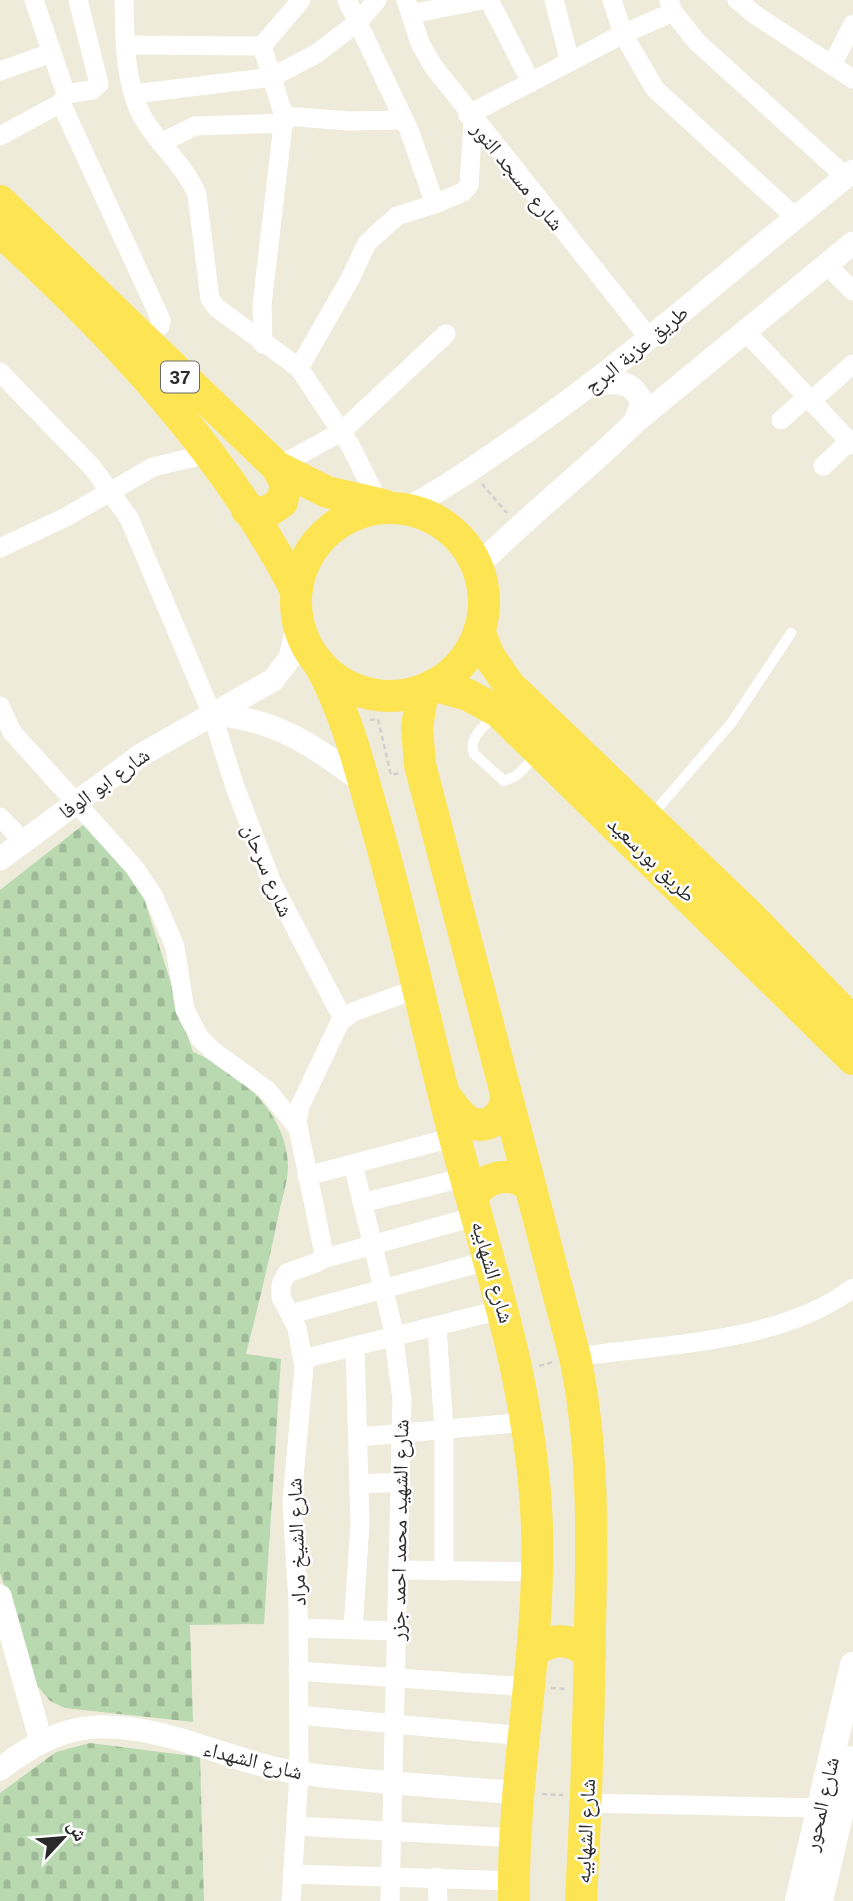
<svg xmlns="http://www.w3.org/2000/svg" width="853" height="1901" viewBox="0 0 853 1901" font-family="Arial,'Noto Naskh Arabic',sans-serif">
  <defs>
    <pattern id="cemetery-stones" width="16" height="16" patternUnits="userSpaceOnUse" patternTransform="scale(1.75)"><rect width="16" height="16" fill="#b9d9b0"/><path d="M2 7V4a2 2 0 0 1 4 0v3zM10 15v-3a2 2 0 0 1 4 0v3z" fill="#9fba98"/></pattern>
  </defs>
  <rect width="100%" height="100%" fill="#eeebdb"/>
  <g fill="url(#cemetery-stones)">
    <path d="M88,821l51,62 54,169c45,19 94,60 95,114 0,15 -6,32 -9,47 -10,48 -21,94 -33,141l35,5 -17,265 -74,1 3,97 -128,-14 -15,-7 -16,-19 -34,-109v-683z"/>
    <path d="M90,1743l110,14 4,144h-204v-108l56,-41z"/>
  </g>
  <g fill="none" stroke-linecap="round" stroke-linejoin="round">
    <g stroke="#d0d0d0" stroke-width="2.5" stroke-dasharray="5 3.5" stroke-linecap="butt">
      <path d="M482,484l25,29"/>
      <path d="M370,720l8,-1 13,56 8,-2"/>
      <path d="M539,1366l14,-4"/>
      <path d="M551,1688l14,1"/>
      <path d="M542,1794l21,1"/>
    </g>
    <g stroke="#fff" stroke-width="10">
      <path d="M496,715c-10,10 -29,22 -22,39l30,27 12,-5 20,-20"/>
      <path d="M652,815l80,-93 59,-89"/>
    </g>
    <g stroke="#fff" stroke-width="19">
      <path d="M34,0l32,94 -5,9 100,217 -1,6 -17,14"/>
      <path d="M124,0c1,37 0,80 17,114 15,29 44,50 56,81l13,104 7,9 82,60 51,77 29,58"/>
      <path d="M347,0l62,130 26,74 28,-12 6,-7 4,-64"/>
      <path d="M406,0l14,43 13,23 217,273"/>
      <path d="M489,0l42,82"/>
      <path d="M554,0l16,62"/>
      <path d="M612,0l11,34 32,55 139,127"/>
      <path d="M669,0l4,12 24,30 149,135"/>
      <path d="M737,0l17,14 99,65"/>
      <path d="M411,14l71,-14"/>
      <path d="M125,45l137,1 39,-46"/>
      <path d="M262,46l22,70 65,5 55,-1"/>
      <path d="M832,65l21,-41"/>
      <path d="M0,71l51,-18"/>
      <path d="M66,94l26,-4 7,-6 -21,-84"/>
      <path d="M134,94l138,-17 44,-23 42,-32 19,-22"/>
      <path d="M468,115l155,-81 50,-22"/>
      <path d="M0,136l61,-33"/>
      <path d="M161,143l34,-17 90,-3"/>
      <path d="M826,264l27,27"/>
      <path d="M744,330l109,115"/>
      <path d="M263,344l-1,-39 22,-189"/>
      <path d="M299,368l51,-89 17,-36 30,-27 38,-12"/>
      <path d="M0,372l92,95 37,51 83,196 23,73 37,96 71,136"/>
      <path d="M811,401l42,-37"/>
      <path d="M781,420l26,-23"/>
      <path d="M823,466l27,-25"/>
      <path d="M277,467l64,-35 105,-98"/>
      <path d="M0,548l66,-31 87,-50 58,-14"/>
      <path d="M0,706l12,26 122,135 19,28 22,52 10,63 14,27 14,14 54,39 30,37"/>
      <path d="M0,817l23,24"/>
      <path d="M353,1164l39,160 10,75 -12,502"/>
      <path d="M307,1176l148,-39"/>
      <path d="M362,1203l104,-26"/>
      <path d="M322,1259l155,-43"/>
      <path d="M291,1314l199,-54"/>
      <path d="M437,1327l7,104v140"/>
      <path d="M575,1357c90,-13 205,-14 278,-69"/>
      <path d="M303,1359l201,-50"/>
      <path d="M359,1437l168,-15"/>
      <path d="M360,1484l41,-2"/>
      <path d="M399,1570l139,2"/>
      <path d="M298,1628l99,3"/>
      <path d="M353,1629l7,-105 -5,-178"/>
      <path d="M298,1671l230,16"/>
      <path d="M299,1715l224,21"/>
      <path d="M587,1803l233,5"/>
      <path d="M296,1826l219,12"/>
      <path d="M292,1874l222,7"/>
      <path d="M437,1877l1,24"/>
      <path d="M291,1901l8,-128 -1,-169 -6,-103 12,-134 -7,-39 -16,-31v-12l6,-12 31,-11 6,-8 -27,-132 3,-16 40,-84 13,-10 66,-24"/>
    </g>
    <g stroke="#fff" stroke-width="23">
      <path d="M594,384c22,-2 38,-5 48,19l-7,19"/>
      <path d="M406,509c38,-20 73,-45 108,-69 119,-82 226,-179 339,-269"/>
      <path d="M477,567c50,-51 107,-94 158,-145l218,-179"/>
      <path d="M212,714c64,5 103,32 153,70"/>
      <path d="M0,859l141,-104 132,-75 17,-22 8,-34"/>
      <path d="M0,1596l41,145"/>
      <path d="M0,1769c29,-22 59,-40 96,-42 70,-3 136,36 203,46 72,10 146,13 219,20"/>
    </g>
    <g stroke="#fff" stroke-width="26">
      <path d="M798,1901l55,-236"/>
      <path d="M820,1901l33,-142"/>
    </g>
    <g stroke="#fce452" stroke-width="32">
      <path d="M0,201l277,266 50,25 57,13"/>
      <path d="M0,231c116,105 224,221 296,359"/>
      <circle cx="390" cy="602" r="94"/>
      <path d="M247,510l19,3 16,-11 4,-18 -9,-17"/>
      <path d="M479,631l10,25 20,29 241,231 103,106"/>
      <path d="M319,663c25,46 38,94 52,144 28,94 48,189 72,284 36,149 88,279 94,435 4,126 -25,249 -23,375"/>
      <path d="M433,685l35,10 31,17 354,347"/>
      <path d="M423,690l-6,37 3,38 155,592c19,90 17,179 15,271 -1,91 -4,182 -9,273"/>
      <path d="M444,1094c6,9 13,19 22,26 18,13 38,-2 40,-21"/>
      <path d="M472,1198c12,-22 36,-27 56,-14"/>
      <path d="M533,1653c18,-16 41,-16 57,3"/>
    </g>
  </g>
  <g text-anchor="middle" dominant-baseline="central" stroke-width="5" stroke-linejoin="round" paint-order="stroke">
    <rect fill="#fff" stroke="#6a6a6a" stroke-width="2" x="161" y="361.5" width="38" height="31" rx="5"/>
    <g font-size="19" font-weight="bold" fill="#2a2a2a">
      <text x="180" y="377">37</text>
    </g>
    <g font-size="21" fill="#2a2a2a" stroke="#fff">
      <text transform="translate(518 176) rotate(51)">شارع مسجد النور</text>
      <text transform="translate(636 349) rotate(-39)">طريق عزبة البرج</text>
      <text transform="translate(104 783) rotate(-36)">شارع ابو الوفا</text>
      <text transform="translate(652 859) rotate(44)">طريق بورسعيد</text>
      <text transform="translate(268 870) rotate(67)">شارع سرحان</text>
      <text transform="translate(493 1272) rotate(74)">شارع الشهابيه</text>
      <text transform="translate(399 1530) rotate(-89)">شارع الشهيد محمد احمد جزر</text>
      <text transform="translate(296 1542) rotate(-92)">شارع الشيخ مراد</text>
      <text transform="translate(253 1760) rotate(14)">شارع الشهداء</text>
      <text transform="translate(821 1804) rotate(-77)">شارع المحور</text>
      <text transform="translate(585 1831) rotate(-87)">شارع الشهابيه</text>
    </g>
  </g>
  <g transform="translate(63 1838) rotate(64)" stroke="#ffffff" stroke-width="5" paint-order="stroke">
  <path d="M0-5L12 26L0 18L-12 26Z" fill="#2a2a2a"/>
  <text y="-10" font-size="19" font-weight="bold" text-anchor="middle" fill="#2a2a2a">ش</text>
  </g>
</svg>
